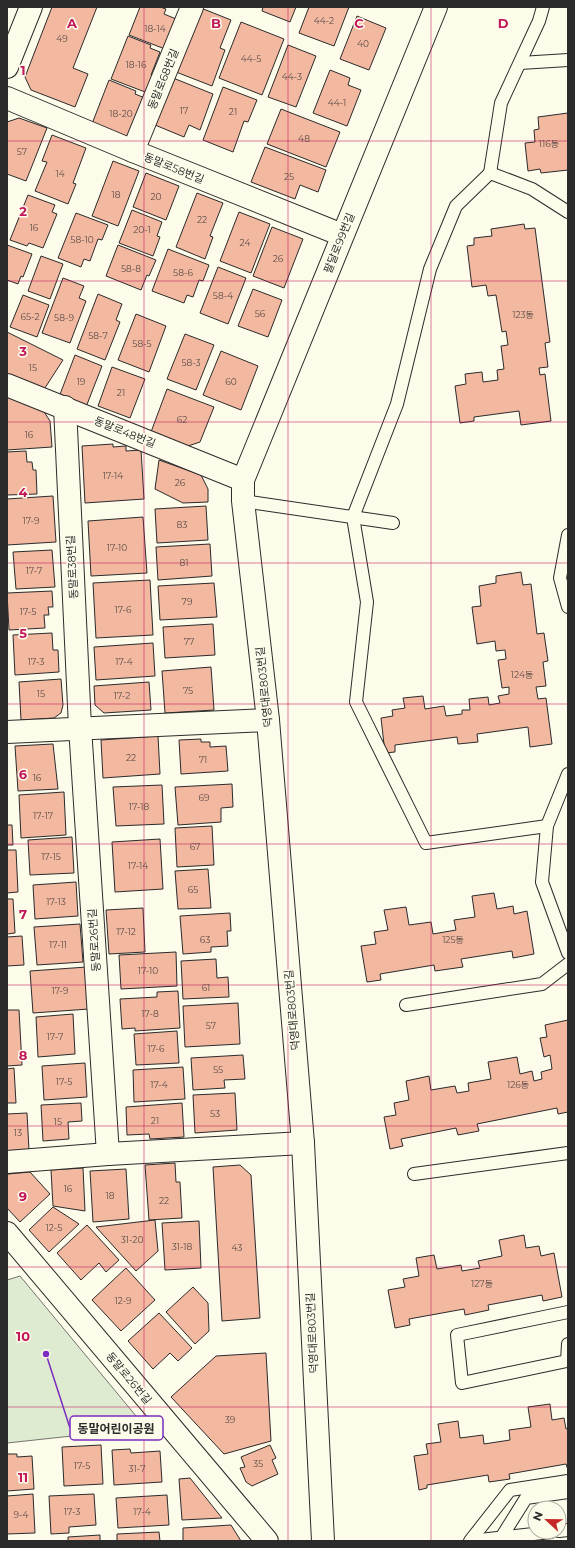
<svg xmlns="http://www.w3.org/2000/svg" width="575" height="1548" viewBox="0 0 575 1548" font-family="Montserrat,'Noto Sans KR',sans-serif">
  <rect width="100%" height="100%" fill="#fdfbea"/>
  <path fill="#deebd1" stroke="#74746e" d="M20,1276l126,152 -139,15v-163z"/>
  <g fill="#f2b8a0" stroke="#2b2b2b">
    <path d="M52,7h45l-24,61 15,6 -13,33 -44,-17 -6,-13z"/>
    <path d="M140,7h20l6,2 -2,5 17,7 -11,30 -41,-16z"/>
    <path d="M263,7h33l-6,15 -28,-11z"/>
    <path d="M309,7h40l-15,39 -35,-13z"/>
    <path d="M201,8l30,12 -11,28 5,2 -13,36 -36,-14z"/>
    <path d="M357,16l29,12 -17,42 -29,-11z"/>
    <path d="M241,22l43,17 -22,56 -43,-17z"/>
    <path d="M128,36l23,9 -1,3 10,4 -9,23 9,4 -7,16 -42,-16z"/>
    <path d="M288,45l28,11 -20,51 -28,-10z"/>
    <path d="M330,70l20,8 -2,7 13,5 -14,36 -34,-13z"/>
    <path d="M173,78l40,16 -13,36 -11,-5 -5,12 -29,-12z"/>
    <path d="M109,80l27,11 -1,3 15,6 -22,43 -38,-14z"/>
    <path d="M223,87l34,13 -9,22 -4,-1 -11,31 -30,-12z"/>
    <path d="M281,109l59,23 -14,35 -59,-23z"/>
    <path d="M568,113v57l-27,3 -1,-4 -12,2 -3,-28 10,-1 -1,-12 5,-1 -1,-12z"/>
    <path d="M19,118l28,10 -21,53 -19,-7v-52z"/>
    <path d="M52,135l34,13 -13,35 3,1 -8,20 -33,-13 12,-29 -5,-1z"/>
    <path d="M265,147l61,23 -8,22 -18,-7 -5,14 -44,-17z"/>
    <path d="M113,161l26,10 -21,55 -26,-10z"/>
    <path d="M146,173l33,13 -13,34 -33,-13z"/>
    <path d="M197,193l26,10 -13,33 3,1 -8,22 -29,-12z"/>
    <path d="M28,195l27,10 -3,7 5,2 -14,34 -14,-5 -2,3 -17,-6z"/>
    <path d="M132,210l30,12 -5,14 3,1 -7,19 -34,-13z"/>
    <path d="M239,212l31,12 -19,49 -31,-12z"/>
    <path d="M76,213l32,12 -6,15 -4,-1 -8,22 -6,-2 -3,8 -23,-9z"/>
    <path d="M524,224l1,5 10,-1 15,114 -5,1 3,24 -9,1 1,7 5,-1 6,47 -30,4 -2,-14 -45,6v4l-14,2 -5,-37 11,-2 -1,-10 17,-2 1,10 15,-2 -1,-10 7,-1 -3,-23 7,-1 -2,-14 -4,1 -6,-37 -8,1 -2,-11 -14,2 -5,-41 7,-1v-7l18,-2 -1,-7z"/>
    <path d="M272,227l31,12 -19,49 -31,-12z"/>
    <path d="M7,245l25,9 -9,23 -2,-1 -3,8 -11,-4z"/>
    <path d="M118,245l38,15 -7,16 -2,-1 -6,15 -35,-14z"/>
    <path d="M168,249l41,16 -6,16 -4,-1 -6,17 -6,-2 -3,8 -32,-12z"/>
    <path d="M41,256l22,8 -13,35 -22,-8z"/>
    <path d="M218,267l28,11 -18,46 -28,-11z"/>
    <path d="M63,278l21,8 -5,12 7,3 -16,42 -28,-10z"/>
    <path d="M253,289l29,11 -14,37 -30,-11z"/>
    <path d="M98,294l24,10 -6,16 4,2 -15,38 -28,-11z"/>
    <path d="M23,295l26,10 -12,32 -27,-10z"/>
    <path d="M136,314l30,12 -17,46 -31,-12z"/>
    <path d="M7,332l56,28 -20,31 -36,-17z"/>
    <path d="M185,334l29,11 -18,45 -29,-11z"/>
    <path d="M221,351l37,15 -17,44 -38,-15z"/>
    <path d="M75,355l27,11 -16,41 -27,-10z"/>
    <path d="M112,367l33,12 -15,39 -32,-12z"/>
    <path d="M167,389l47,18 -14,35 -12,4 -37,-14z"/>
    <path d="M7,394l32,10 11,17 2,26 -45,3z"/>
    <path d="M113,444v3l13,-1v5l15,-1 3,49 -59,4 -3,-57z"/>
    <path d="M26,451l1,11h5l1,8h3l1,24 -30,1v-43z"/>
    <path d="M159,460l42,15 7,14v13l-25,1 -28,-14z"/>
    <path d="M53,496l3,46 -49,3v-46z"/>
    <path d="M206,506l2,34 -51,3 -2,-34z"/>
    <path d="M143,517l4,56 -56,3 -3,-55z"/>
    <path d="M210,544l2,32 -54,4 -2,-33z"/>
    <path d="M52,550l3,37 -39,2 -3,-37z"/>
    <path d="M521,572l2,13 8,-1 6,50 7,-1 4,28 -5,1 3,24 -10,1 2,12 8,-1 6,46 -22,3 -2,-20 -51,7 1,8 -20,2 -1,-7 -62,8v7l-10,1 -4,-35 12,-2 -1,-6 13,-2 -2,-10 20,-2 2,13 19,-3 2,10 16,-2v-4h8l-1,-11 19,-2 1,8 11,-2 -2,-7 11,-2v-7l-7,1 -4,-28 8,-1 -1,-9 -9,1 -1,-10 -18,3 -5,-37 9,-1 -2,-20 17,-3v-7z"/>
    <path d="M150,580l3,55 -57,3 -3,-55z"/>
    <path d="M214,583l3,34 -57,3 -2,-34z"/>
    <path d="M52,591l1,16h-5l1,8h-5l1,13 -36,2 -2,-37z"/>
    <path d="M213,624l2,31 -50,3 -2,-31z"/>
    <path d="M52,633l1,17h5l1,22 -44,3 -2,-40z"/>
    <path d="M153,643l2,33 -59,4 -2,-33z"/>
    <path d="M211,667l3,43 -49,3 -3,-42z"/>
    <path d="M61,679l2,26 -2,8 -7,5 -33,2 -2,-38z"/>
    <path d="M149,682l2,28 -47,3 -9,-8 -1,-19z"/>
    <path d="M158,736l2,38 -57,4 -2,-38z"/>
    <path d="M201,739v3h9v5l16,-1 2,25 -47,3 -2,-34z"/>
    <path d="M53,744l5,45 -40,2 -3,-45z"/>
    <path d="M232,784l1,23 -12,1v14l-43,3 -3,-38z"/>
    <path d="M162,785l2,39 -48,2 -3,-39z"/>
    <path d="M64,792l2,43 -45,3 -2,-43z"/>
    <path d="M7,825h5l1,20h-6z"/>
    <path d="M212,826l2,39 -37,2 -2,-39z"/>
    <path d="M72,837l2,36 -44,2 -2,-35z"/>
    <path d="M160,839l3,50 -48,3 -3,-50z"/>
    <path d="M7,850h9l2,42 -11,1z"/>
    <path d="M208,869l3,39 -33,1 -3,-38z"/>
    <path d="M76,882l2,34 -43,3 -2,-34z"/>
    <path d="M494,893l3,16 16,-3 1,8 13,-3 7,43 -21,4 -1,-7 -51,8 2,8 -28,4 -1,-6 -54,9 1,6 -14,2 -6,-36 15,-2 -2,-12 14,-2 -4,-20 22,-3 3,18 22,-3 2,12 23,-4 -2,-10 21,-3 -3,-21z"/>
    <path d="M7,899h6l2,34 -8,1z"/>
    <path d="M143,908l2,44 -36,2 -3,-44z"/>
    <path d="M230,913l1,18h-4l1,15 -17,1v5l-28,2 -3,-38z"/>
    <path d="M80,924l3,38 -46,3 -3,-38z"/>
    <path d="M22,936l2,29 -17,1v-29z"/>
    <path d="M176,952l1,34 -56,3 -2,-34z"/>
    <path d="M216,959l1,19 11,-1 1,20 -46,2 -2,-38z"/>
    <path d="M87,967l2,42 -56,4 -3,-42z"/>
    <path d="M178,991l2,37 -45,3v-3l-13,1 -2,-30 37,-2v-5z"/>
    <path d="M238,1003l2,41 -55,3 -2,-41z"/>
    <path d="M7,1010h12l3,55 -15,1z"/>
    <path d="M73,1014l2,40 -37,3 -2,-40z"/>
    <path d="M568,1020v92l-10,2 -1,-6 -80,16 2,7 -21,4 -2,-7 -55,11 2,7 -13,3 -6,-32 12,-2 -2,-12 15,-3 -3,-19 23,-5 2,14 24,-4 2,7 12,-2 -1,-8 23,-4 -3,-17 29,-5 3,17 12,-3 2,10 8,-2 -1,-7 11,-3 -2,-14 -6,2 -4,-19 7,-1 -2,-12z"/>
    <path d="M177,1031l2,32 -43,2 -2,-31z"/>
    <path d="M243,1055l2,24 -21,1 1,8 -32,2 -2,-32z"/>
    <path d="M85,1063l2,34 -43,3 -2,-34z"/>
    <path d="M183,1067l2,32 -51,3 -1,-32z"/>
    <path d="M14,1068l2,35h-9v-34z"/>
    <path d="M235,1093l2,37 -42,3 -2,-38z"/>
    <path d="M81,1103l1,18 -14,1 1,17 -26,2 -2,-36z"/>
    <path d="M182,1103l2,34 -34,2 -1,-5 -22,1 -1,-28z"/>
    <path d="M27,1113l2,37 -22,2v-38z"/>
    <path d="M175,1163l1,19h4l2,36 -33,2 -4,-55z"/>
    <path d="M240,1165l11,10 9,143 -38,3 -9,-154z"/>
    <path d="M83,1168l2,43 -32,-5 -2,-36z"/>
    <path d="M126,1169l3,50 -36,3 -3,-51z"/>
    <path d="M30,1172l20,22 -30,28 -13,-14v-32l1,-2z"/>
    <path d="M53,1207l26,17 -30,28 -20,-22z"/>
    <path d="M155,1220l3,31 -22,20 -40,-44z"/>
    <path d="M199,1221l2,47 -36,2 -3,-47z"/>
    <path d="M87,1225l32,35 -13,12 -7,-9 -18,17 -24,-27z"/>
    <path d="M524,1235l2,13 13,-2 2,10 13,-3 8,44 -19,4 -1,-6 -54,10 1,5 -24,5 -1,-6 -55,10 1,6 -15,3 -7,-38 17,-3 -2,-8 16,-3 -3,-18 18,-3 3,14 24,-4 1,6 18,-3 -2,-7 24,-5 -3,-16z"/>
    <path d="M126,1268l29,32 -34,31 -29,-31z"/>
    <path d="M193,1287l15,16 1,28 -14,13 -29,-32z"/>
    <path d="M159,1313l33,35 -14,13 -8,-8 -17,16 -25,-28z"/>
    <path d="M266,1353l5,88 -47,13 -53,-57 45,-41z"/>
    <path d="M550,1404l2,16 12,-2 2,11 2,-1v42l-2,-6 -57,10 1,5 -21,3 -1,-7 -61,10v3l-8,2 -5,-34 14,-2 -2,-10 15,-2 -3,-18 20,-3 2,17 23,-3 1,9 26,-4 -1,-10 22,-3 -3,-20z"/>
    <path d="M101,1445l2,39 -39,2 -2,-39z"/>
    <path d="M270,1445l6,13 -4,2 6,14 -26,12 -6,-4 -6,-14 5,-1 -4,-10z"/>
    <path d="M130,1449l1,4 29,-2 2,31 -48,3 -2,-35z"/>
    <path d="M7,1454h10v3l15,-1 2,33 -27,2z"/>
    <path d="M190,1478l32,40 -40,2 -3,-41z"/>
    <path d="M33,1494l2,39 -28,1v-38z"/>
    <path d="M94,1494l2,31 -27,2v6l-18,1 -2,-38z"/>
    <path d="M167,1495l2,30 -51,3 -2,-30z"/>
    <path d="M231,1525l10,16h-58v-13z"/>
    <path d="M159,1532l1,9h-43v-7z"/>
    <path d="M100,1535v6h-32v-4z"/>
  </g>
  <g fill="none" stroke-linecap="round" stroke-linejoin="round">
    <defs>
      <g id="service">
        <path d="M520,63l48,-3"/>
        <path d="M490,173l11,-70 38,-82 4,-14"/>
        <path d="M243,501l150,22"/>
        <path d="M568,535l-8,43 8,29"/>
        <path d="M568,774l-21,52 -5,56 26,71"/>
        <path d="M547,826l-121,17 -70,-141 11,-100 -14,-85 44,-113 33,-135 26,-63 34,-33 42,16 36,23"/>
        <path d="M406,1005l136,-21 26,-20"/>
        <path d="M414,1174l154,-21"/>
        <path d="M568,1312l-111,23 5,48 105,-22 1,-17"/>
        <path d="M559,1531l9,-1"/>
        <path d="M501,1538l25,-40 42,-6"/>
        <path d="M470,1541l40,-51 58,-9"/>
        <path d="M471,1541l80,-9"/>
      </g>
      <g id="minor">
        <path d="M7,67l24,-60"/>
        <path d="M7,98l126,53 209,84"/>
        <path d="M133,151l59,-144"/>
        <path d="M7,385l236,95"/>
        <path d="M65,407l15,320 28,427"/>
        <path d="M7,732l261,-12"/>
        <path d="M7,1162l101,-8 195,-11"/>
        <path d="M7,1233l260,308"/>
        <path d="M323,1541l-20,-398 -35,-423 -25,-219v-21l193,-473"/>
      </g>
    </defs>
    <use href="#service" stroke="#2b2b2b" stroke-width="14"/>
    <use href="#minor" stroke="#2b2b2b" stroke-width="24"/>
    <use href="#service" stroke="#fdfbea" stroke-width="12"/>
    <use href="#minor" stroke="#fdfbea" stroke-width="22"/>
  </g>
  <path fill="none" stroke="#c2185b" stroke-width="1" stroke-opacity="0.55" d="M144,7v1534M288,7v1534M431,7v1534M7,141h561M7,281h561M7,422h561M7,563h561M7,704h561M7,844h561M7,985h561M7,1126h561M7,1267h561M7,1407h561"/>
  <g text-anchor="middle" dominant-baseline="central" stroke-width="3" stroke-linejoin="round" paint-order="stroke">
    <g font-size="9" fill="#5d4e48">
      <text x="324" y="20">44-2</text>
      <text x="155" y="28">18-14</text>
      <text x="62" y="38">49</text>
      <text x="363" y="43">40</text>
      <text x="251" y="58">44-5</text>
      <text x="136" y="64">18-16</text>
      <text x="292" y="76">44-3</text>
      <text x="337" y="102">44-1</text>
      <text x="184" y="110">17</text>
      <text x="233" y="111">21</text>
      <text x="121" y="113">18-20</text>
      <text x="304" y="138">48</text>
      <text x="549" y="143">116동</text>
      <text x="22" y="151">57</text>
      <text x="60" y="173">14</text>
      <text x="289" y="176">25</text>
      <text x="116" y="194">18</text>
      <text x="156" y="196">20</text>
      <text x="202" y="219">22</text>
      <text x="34" y="227">16</text>
      <text x="142" y="229">20-1</text>
      <text x="82" y="239">58-10</text>
      <text x="245" y="242">24</text>
      <text x="278" y="258">26</text>
      <text x="131" y="268">58-8</text>
      <text x="183" y="272">58-6</text>
      <text x="223" y="295">58-4</text>
      <text x="260" y="313">56</text>
      <text x="523" y="314">123동</text>
      <text x="30" y="316">65-2</text>
      <text x="64" y="317">58-9</text>
      <text x="98" y="335">58-7</text>
      <text x="142" y="343">58-5</text>
      <text x="191" y="362">58-3</text>
      <text x="33" y="367">15</text>
      <text x="81" y="381">19</text>
      <text x="231" y="381">60</text>
      <text x="121" y="392">21</text>
      <text x="182" y="419">62</text>
      <text x="29" y="434">16</text>
      <text x="113" y="475">17-14</text>
      <text x="180" y="482">26</text>
      <text x="31" y="520">17-9</text>
      <text x="182" y="524">83</text>
      <text x="117" y="547">17-10</text>
      <text x="184" y="562">81</text>
      <text x="34" y="570">17-7</text>
      <text x="187" y="601">79</text>
      <text x="123" y="609">17-6</text>
      <text x="28" y="611">17-5</text>
      <text x="189" y="641">77</text>
      <text x="36" y="661">17-3</text>
      <text x="124" y="661">17-4</text>
      <text x="522" y="674">124동</text>
      <text x="188" y="690">75</text>
      <text x="41" y="693">15</text>
      <text x="122" y="695">17-2</text>
      <text x="131" y="757">22</text>
      <text x="203" y="759">71</text>
      <text x="37" y="777">16</text>
      <text x="204" y="797">69</text>
      <text x="139" y="806">17-18</text>
      <text x="43" y="815">17-17</text>
      <text x="195" y="846">67</text>
      <text x="51" y="856">17-15</text>
      <text x="138" y="865">17-14</text>
      <text x="193" y="889">65</text>
      <text x="56" y="901">17-13</text>
      <text x="126" y="931">17-12</text>
      <text x="205" y="939">63</text>
      <text x="453" y="939">125동</text>
      <text x="58" y="944">17-11</text>
      <text x="148" y="970">17-10</text>
      <text x="206" y="987">61</text>
      <text x="60" y="990">17-9</text>
      <text x="150" y="1013">17-8</text>
      <text x="211" y="1025">57</text>
      <text x="55" y="1036">17-7</text>
      <text x="156" y="1048">17-6</text>
      <text x="218" y="1069">55</text>
      <text x="64" y="1081">17-5</text>
      <text x="159" y="1084">17-4</text>
      <text x="518" y="1084">126동</text>
      <text x="215" y="1113">53</text>
      <text x="155" y="1120">21</text>
      <text x="58" y="1121">15</text>
      <text x="18" y="1132">13</text>
      <text x="68" y="1188">16</text>
      <text x="110" y="1195">18</text>
      <text x="164" y="1200">22</text>
      <text x="54" y="1227">12-5</text>
      <text x="132" y="1239">31-20</text>
      <text x="182" y="1246">31-18</text>
      <text x="237" y="1247">43</text>
      <text x="482" y="1283">127동</text>
      <text x="123" y="1300">12-9</text>
      <text x="230" y="1419">39</text>
      <text x="258" y="1463">35</text>
      <text x="82" y="1465">17-5</text>
      <text x="137" y="1468">31-7</text>
      <text x="72" y="1511">17-3</text>
      <text x="142" y="1511">17-4</text>
      <text x="21" y="1514">9-4</text>
    </g>
    <g font-size="11" fill="#2b2b2b" stroke="#fdfbea">
      <text transform="translate(163 79) rotate(-68)">동말로68번길</text>
      <text transform="translate(174 168) rotate(22)">동말로58번길</text>
      <text transform="translate(339 243) rotate(-68)">팔달로99번길</text>
      <text transform="translate(125 432) rotate(22)">동말로48번길</text>
      <text transform="translate(72 567) rotate(-93)">동말로38번길</text>
      <text transform="translate(264 687) rotate(-96)">덕영대로803번길</text>
      <text transform="translate(94 940) rotate(-94)">동말로26번길</text>
      <text transform="translate(292 1010) rotate(-95)">덕영대로803번길</text>
      <text transform="translate(312 1333) rotate(-93)">덕영대로803번길</text>
      <text transform="translate(129 1378) rotate(50)">동말로26번길</text>
    </g>
  </g>
  <g font-size="13" text-anchor="middle" font-weight="bold" fill="#c2185b" stroke="#fdfbea" stroke-width="3" stroke-linejoin="round" paint-order="stroke">
    <text x="72" y="28">A</text>
    <text x="216" y="28">B</text>
    <text x="359" y="28">C</text>
    <text x="503" y="28">D</text>
    <text x="23" y="75">1</text>
    <text x="23" y="216">2</text>
    <text x="23" y="356">3</text>
    <text x="23" y="497">4</text>
    <text x="23" y="638">5</text>
    <text x="23" y="779">6</text>
    <text x="23" y="919">7</text>
    <text x="23" y="1060">8</text>
    <text x="23" y="1201">9</text>
    <text x="23" y="1341">10</text>
    <text x="23" y="1482">11</text>
  </g>
  <path fill="none" stroke="#7b2cbf" stroke-width="1.5" d="M46 1354L70 1428"/>
  <circle fill="#7b2cbf" stroke="#fdfbea" stroke-width="1.5" cx="46" cy="1354" r="4"/>
  <rect fill="#fdfbea" stroke="#7b2cbf" stroke-width="1.5" x="70" y="1416" width="93" height="24" rx="4"/>
  <g font-size="12" text-anchor="middle" font-weight="bold" fill="#2b2b2b">
    <text x="116" y="1433">동말어린이공원</text>
  </g>
  <rect width="575" height="1548" fill="none" stroke="#2b2b2b" stroke-width="16"/>
  <g transform="translate(547 1520) rotate(292)"><circle r="19" fill="#fdfbea" stroke="#a9a89e"/>
  <path d="M0-3L7 15L0 10L-7 15Z" fill="#c62828"/>
  <text y="-6" font-size="11" font-weight="bold" text-anchor="middle" fill="#2b2b2b">N</text>
  </g>
</svg>
